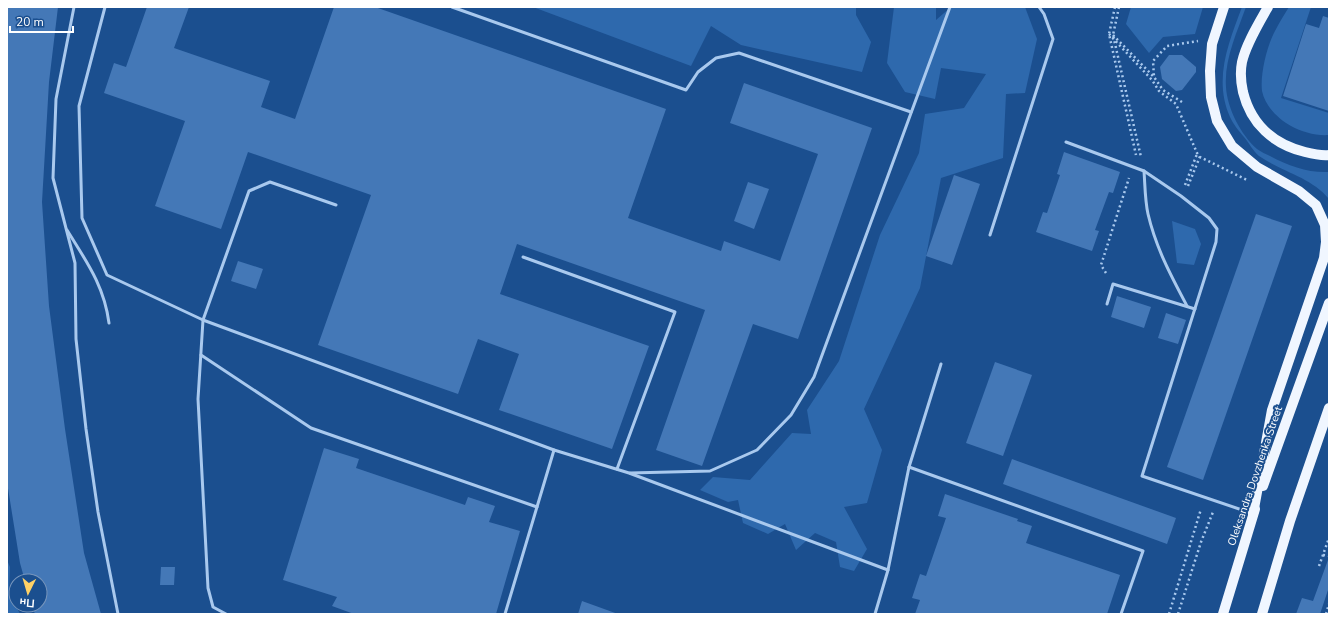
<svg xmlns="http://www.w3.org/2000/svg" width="1336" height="621" viewBox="0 0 1336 621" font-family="'Nunito Sans',sans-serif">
  <rect width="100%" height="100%" fill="#1b4f8f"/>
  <g fill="#2e69ad">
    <path d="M533,7h323v8l15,27 -9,30 -121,-27 -30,-19 -20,40z"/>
    <path d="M894,7h42v13l15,-13h74l12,32 -12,54 -19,1 -3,64 -62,20 -21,110 -56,121 18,41 -15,53 -23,4 23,42 -13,22 -14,-4 -4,-25 -21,-9 -19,17 -11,-26 -17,10 -25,-11 -5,-23 -10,2 -28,-12 13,-13 37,3 42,-47 19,1 -4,-24 32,-49 41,-126 39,-82 6,-39 39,-6 22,-34 -45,-6 -6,31 -30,-7 -18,-29z"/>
    <path d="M1131,7h72l-8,27 -32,3 -14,16 -23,-29z"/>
    <path d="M1242,7h4c-9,25 -22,53 -20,80 1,21 15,48 31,62 4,3 9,5 13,7 19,10 38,17 59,16v27c-18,-22 -47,-27 -70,-43 -6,-5 -10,-13 -15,-19 -5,-6 -11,-13 -14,-20 -17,-38 -1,-75 12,-110z"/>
    <path d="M1289,7h22l-30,91 48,15v22c-13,1 -27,-3 -38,-9 -13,-7 -26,-20 -29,-35 -2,-17 5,-45 13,-60 4,-8 9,-16 14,-24z"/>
    <path d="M1172,221l23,8 6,15 -7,21 -17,-2z"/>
    <path d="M7,560l3,7 -1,25 11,22h-13z"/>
  </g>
  <g fill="#4478b7">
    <path d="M7,7h51l-9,75 -7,120 7,104 16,123 19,124 17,61h-66l-3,-9h8v-24h-15l-5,-18 -13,-81z"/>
    <path d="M147,7h42l-15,41 96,33 -9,26 34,12 39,-112h41l291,102 -38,109 93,33 3,-10 56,20 38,-107 -88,-31 14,-40 128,45 -74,211 -45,-15 -51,142 -46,-16 49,-140 -188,-66 -17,50 149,52 -37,103 -113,-39 20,-56 -41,-15 -20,55 -140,-49 53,-150 -123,-43 -27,77 -66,-23 30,-85 -81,-28 10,-30 12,4z"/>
    <path d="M1323,16l6,2v93l-46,-15 23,-72 13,4z"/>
    <path d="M1169,55h13l14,12v5l-14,18 -6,1 -14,-12 -2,-12z"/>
    <path d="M1064,152l56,20 -7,21 -4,-1 -14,38 4,1 -7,20 -56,-19 7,-20 4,1 13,-38 -3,-1z"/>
    <path d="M954,175l26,9 -28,81 -26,-9z"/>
    <path d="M748,182l21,7 -15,40 -20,-8z"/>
    <path d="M1256,214l36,12 -89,254 -36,-13z"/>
    <path d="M238,261l25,8 -7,20 -25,-8z"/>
    <path d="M1117,296l34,11 -7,21 -33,-11z"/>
    <path d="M1166,313l20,7 -8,24 -20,-6z"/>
    <path d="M995,362l37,13 -29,81 -37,-13z"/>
    <path d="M324,448l35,11 -3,9 109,37 3,-8 27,9 -6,16 31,9 -24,83h-142l-22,-8 5,-9 -54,-17z"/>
    <path d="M1012,459l164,59 -9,26 -164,-60z"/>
    <path d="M945,494l73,25 -1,2 15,5 -6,17 94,32 -13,39h-192l5,-14 -8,-2 8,-24 6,2 20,-58 -8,-2z"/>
    <path d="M1328,560h1v27l-9,27h-24l6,-16 11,3z"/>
    <path d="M161,567h14l-1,18h-14z"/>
    <path d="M582,601l36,13h-40z"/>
  </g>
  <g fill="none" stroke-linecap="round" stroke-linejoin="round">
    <g stroke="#a9c9ee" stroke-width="2.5" stroke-dasharray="2 3" stroke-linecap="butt">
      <path d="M1115,7l-6,27 27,121"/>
      <path d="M1119,7l-6,28 28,122"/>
      <path d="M1109,34l43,46 7,11 17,13 21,49 3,4 47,23"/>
      <path d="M1113,35l40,41"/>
      <path d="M1182,102l-19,-12 -9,-13 -1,-16 14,-15 31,-5"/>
      <path d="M1185,185l12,-31"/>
      <path d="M1188,186l13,-32"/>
      <path d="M1106,273l-5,-8 28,-87"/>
      <path d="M1323,555l6,1"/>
      <path d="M1319,566l10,-28"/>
      <path d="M1169,614l32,-105"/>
      <path d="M1178,614l23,-72 12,-30"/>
      <path d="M1326,614l3,-10"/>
    </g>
    <g stroke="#a9c9ee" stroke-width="3">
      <path d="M74,7l-18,92 -3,79 22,85 1,76 10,90 12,83 20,102"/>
      <path d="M105,7l-26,99 3,112 25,57 96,45 351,130 75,23 259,97"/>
      <path d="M452,7l234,83 12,-18 18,-14 23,-5 172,59"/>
      <path d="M1066,142l78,29 37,25 28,22 8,11 -1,13 -74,234 109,37"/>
      <path d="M1144,171c1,14 1,30 4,43 8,34 23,62 39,92"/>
      <path d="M67,230c19,31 37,55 42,93"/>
      <path d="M990,235l63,-196 -9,-25 -5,-7"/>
      <path d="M523,257l152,55 -58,157"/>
      <path d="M1107,304l6,-20 82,25"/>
      <path d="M201,355l110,73 226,79"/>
      <path d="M909,467l234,84 -22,63"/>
      <path d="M630,473l80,-2 47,-21 34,-35 23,-38 136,-370"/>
      <path d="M226,614l-13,-7 -5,-19 -10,-189 5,-79 46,-129 21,-9 66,23"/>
      <path d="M505,614l49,-164"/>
      <path d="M875,614l13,-44 21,-103 32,-103"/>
    </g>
    <g stroke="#f0f6ff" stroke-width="10">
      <path d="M1224,7l-12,37 -2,27 1,26 6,24 15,25 25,21 42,24 17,14 9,20 1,17 -2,16 -52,152 -19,104"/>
      <path d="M1268,7c-9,16 -22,37 -26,55 -2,10 -1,21 1,30 8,32 30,52 62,60 8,2 16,4 24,3"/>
      <path d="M1263,486l66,-183"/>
      <path d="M1223,614l32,-105"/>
      <path d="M1262,614l28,-93 39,-113"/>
    </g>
  </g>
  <g text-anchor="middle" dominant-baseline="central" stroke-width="4" stroke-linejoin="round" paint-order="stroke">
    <g font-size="11" fill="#fff" stroke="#1b4f8f">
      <text transform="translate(1255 476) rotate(-71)">Oleksandra Dovzhenka Street</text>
    </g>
  </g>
  <rect width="1336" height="621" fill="none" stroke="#ffffff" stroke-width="16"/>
  <g transform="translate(28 593) rotate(185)"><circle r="19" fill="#1b4f8f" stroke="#7695bc"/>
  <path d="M0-3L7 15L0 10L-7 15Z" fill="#ffd166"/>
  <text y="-6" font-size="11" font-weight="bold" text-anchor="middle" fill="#ffffff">Пн</text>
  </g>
  <path d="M10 26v6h63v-6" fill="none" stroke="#ffffff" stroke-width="2"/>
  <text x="16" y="26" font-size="12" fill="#ffffff" stroke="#1b4f8f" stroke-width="3" paint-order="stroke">20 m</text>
</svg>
